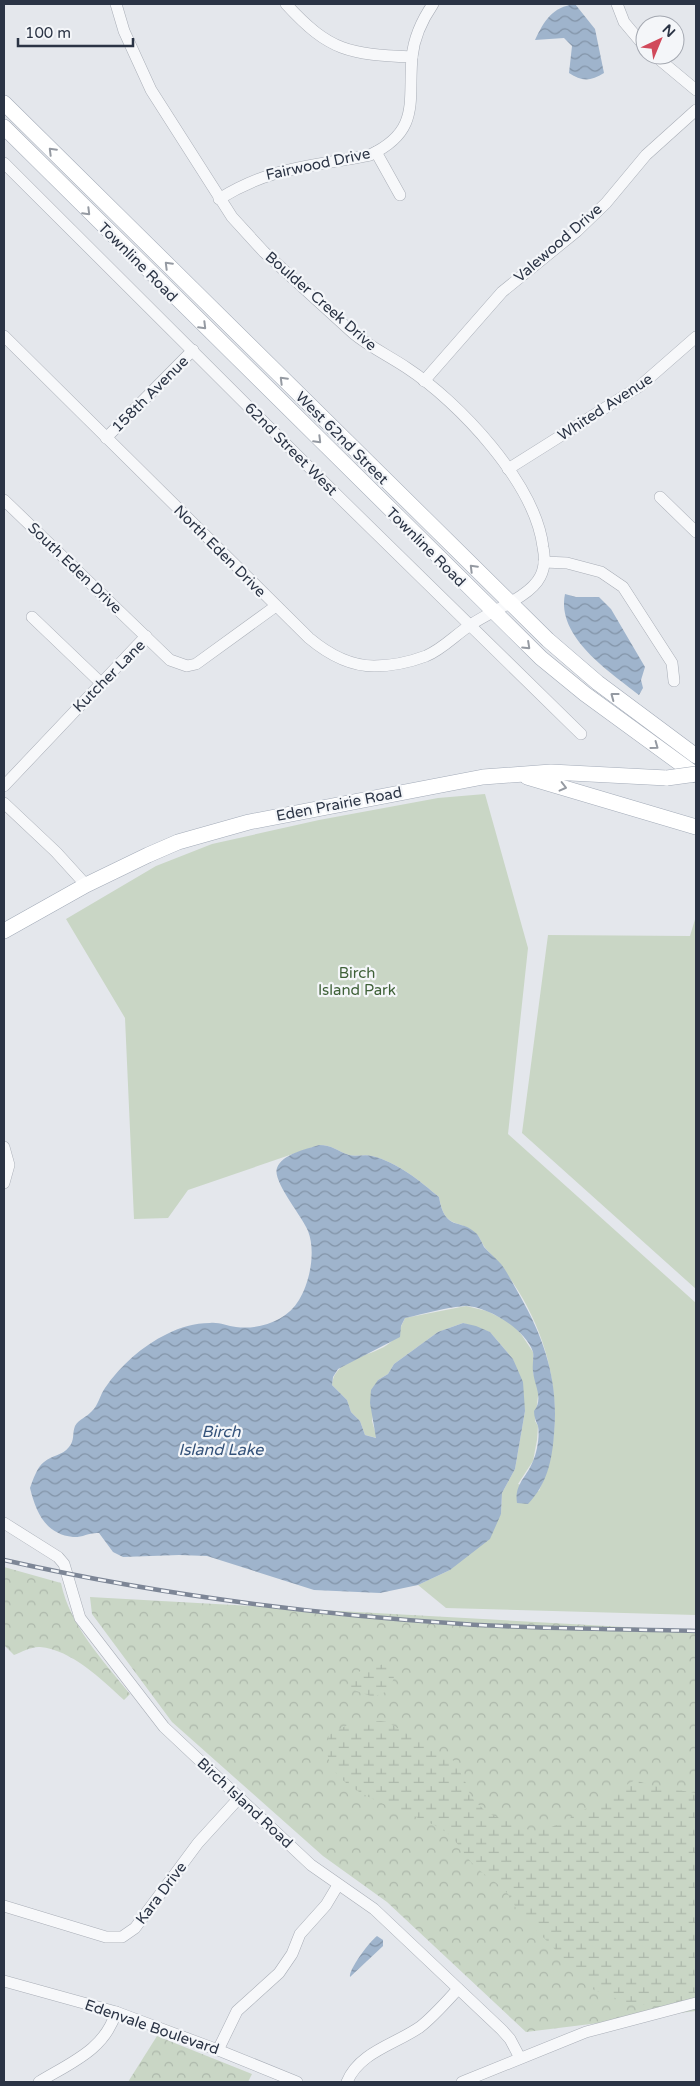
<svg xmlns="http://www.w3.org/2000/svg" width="700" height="2086" viewBox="0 0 700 2086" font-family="'Varela Round',sans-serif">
  <defs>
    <pattern id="forest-crowns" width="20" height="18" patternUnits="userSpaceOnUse" patternTransform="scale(1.25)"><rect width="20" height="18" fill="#c9d6c5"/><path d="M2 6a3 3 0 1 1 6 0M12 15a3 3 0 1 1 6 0" fill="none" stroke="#adb8ab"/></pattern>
    <pattern id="wetland-marsh" width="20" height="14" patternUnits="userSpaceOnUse" patternTransform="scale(1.25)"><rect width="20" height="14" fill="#c9d6c5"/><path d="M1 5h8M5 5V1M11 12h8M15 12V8" fill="none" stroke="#adb8ab"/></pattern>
    <pattern id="water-waves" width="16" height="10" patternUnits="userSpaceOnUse" patternTransform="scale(1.25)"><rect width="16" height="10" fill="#9fb4cc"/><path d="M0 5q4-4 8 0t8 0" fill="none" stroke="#8293a7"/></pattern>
  </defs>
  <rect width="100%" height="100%" fill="#e4e7ec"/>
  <g fill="#c9d6c5">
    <path d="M485,794l43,154 -20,186 188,169v312l-250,-7 -28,-23 32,-15 51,-56 1,-21 13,-24 10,-58 -12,-52 -23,-27 -27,-9 -25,9 -44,32 -6,10 -10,6 -6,41 5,17 -12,-3 -5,-14 -9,-9 -4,-12 -15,-15c2,-26 37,-28 55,-40 8,-5 14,-18 18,-27l61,-12 21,5 24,12 10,11 12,18v21l6,15 -4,33 3,5 -1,14 -4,21 -15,23 21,7c36,-82 7,-178 -52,-241 -5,-5 -6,-12 -11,-16 -17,-17 -31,-2 -37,-37 -19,-16 -42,-35 -67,-41 -7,-2 -16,1 -23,-1 -12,-4 -17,-10 -30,-10l-131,45 -20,28 -34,1 -9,-201 -59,-99 90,-53 56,-22 107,-24 119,-22z"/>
    <path d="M696,916v373l-174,-156 26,-198 142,1z"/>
  </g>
  <g fill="url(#forest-crowns)">
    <path d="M4,1567l57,16c9,43 41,76 69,111l-6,6c-23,-21 -52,-50 -84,-53 -7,-1 -19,5 -26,8l-10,-10z"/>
    <path d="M90,1597l606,34v380l-170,21 -139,-130 -64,-46 -151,-134 -80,-108z"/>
    <path d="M157,2036l95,38 -4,8h-120z"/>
  </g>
  <g fill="url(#wetland-marsh)">
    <path d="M371,1663l7,3 8,-3 8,15 -6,13 -15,6 -27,-10 9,-12z"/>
    <path d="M381,1721l6,1 67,39 11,20 6,16 16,16 47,19 24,-7 77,-45 18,6 43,7v205l-38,8 -27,-2 -37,-14 -78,-81c-7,-23 -27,-28 -43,-45 -10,-10 -16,-24 -27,-32 -35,-25 -134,-37 -117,-97l22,-12z"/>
  </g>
  <g fill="url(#water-waves)">
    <path d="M575,4l20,25 9,44c-13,8 -22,9 -35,0l3,-27 -8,-8 -29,2c9,-19 17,-33 40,-36z"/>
    <path d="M565,594l11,3h23l12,12 34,58 -4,13 2,8 -4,7c-29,-23 -83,-58 -74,-101z"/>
    <path d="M319,1145c13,0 18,6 30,10 7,2 16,-1 23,1 25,6 48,25 67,41 6,36 21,20 38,37 3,4 5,9 7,13 5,6 12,11 17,17 7,9 13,22 19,32 25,44 39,87 34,138 -2,27 -7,50 -26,70l-11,-1c-3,-19 10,-26 16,-42 4,-8 7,-26 5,-35 -2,-5 -4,-9 -4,-15 10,-13 0,-26 -1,-40 -1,-6 1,-13 0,-19 -7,-22 -45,-46 -68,-46 -19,1 -41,8 -60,12l-4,8 -1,11 -62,32 -5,8 -1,8 15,15 4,12 9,9 5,14 11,3 -6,-35 1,-13 7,-10 10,-6 6,-10 44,-32 25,-9 13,3 14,6 23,27 10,23 2,29 -10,58 -13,24 -1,21 -11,25 -40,31 -32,15 -38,8 -66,-3 -107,-34 -28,-1 -56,2 -10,-5 -14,-19c-9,-1 -18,5 -26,4 -28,-3 -37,-25 -43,-49 3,-8 7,-21 14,-26 8,-7 18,-6 25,-15 6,-7 3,-14 6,-21 4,-7 12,-9 17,-15 6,-5 8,-16 13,-23 15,-22 37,-42 62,-54 14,-7 27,-11 43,-11 9,-1 17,3 26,4 23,3 51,-6 63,-27 11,-18 17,-49 9,-69 -6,-15 -36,-50 -31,-63 5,-14 30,-19 42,-23z"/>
    <path d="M377,1936l6,4v6l-33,31c-2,-7 20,-36 27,-41z"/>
  </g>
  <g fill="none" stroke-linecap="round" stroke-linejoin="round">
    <defs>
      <g id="minor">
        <path d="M286,4c44,48 63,50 126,53"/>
        <path d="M617,4l7,18 21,25"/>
        <path d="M654,55l42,35"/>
        <path d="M376,152l24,43"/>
        <path d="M4,163l334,333 243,238"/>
        <path d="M219,199c53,-33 93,-32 151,-44 51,-24 38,-54 42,-98 2,-20 10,-37 21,-53"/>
        <path d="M4,336l305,302c19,16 40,28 65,28 16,0 36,-4 52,-10 17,-7 30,-22 46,-32 19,-13 58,-27 68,-47 5,-9 5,-20 3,-30 -8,-64 -84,-145 -136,-179 -18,-12 -37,-21 -54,-35l-89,-81 -32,-35 -81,-127 -27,-59 -8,-27"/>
        <path d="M424,381l78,-89 75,-61 29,-28 40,-48 50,-45"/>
        <path d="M106,438l87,-88"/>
        <path d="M508,469l132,-83 56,-49"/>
        <path d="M660,497l36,35"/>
        <path d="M4,500l166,160 17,6 9,-2 80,-58"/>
        <path d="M544,562l23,1 34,9 22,15 49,76 2,18"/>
        <path d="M32,617l69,66"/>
        <path d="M4,786l142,-150"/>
        <path d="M4,803l52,49 30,33"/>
        <path d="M4,1147l5,18 -5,18"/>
        <path d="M4,1523l54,34 6,7 16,54 84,109 147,138 63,44 128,121 8,9 10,19"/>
        <path d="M4,1906l102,31h16l13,-9 63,-85 41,-45"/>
        <path d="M4,1981l112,31 102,38 79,32"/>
        <path d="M218,2050l19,-39 42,-38 13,-19 8,-20 26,-29 12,-20"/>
        <path d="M39,2082c31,-19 66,-32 77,-70"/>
        <path d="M347,2082c12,-30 49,-38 73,-55 14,-11 26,-25 38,-38"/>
        <path d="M462,2082l124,-50 110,-29"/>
      </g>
      <g id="major">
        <path d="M4,103l544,537 50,43 98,73"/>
        <path d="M4,127l537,531 44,36 111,81"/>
        <path d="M527,777l169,50"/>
        <path d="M4,931l82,-46 62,-30 30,-13 71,-20 234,-45 68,-5 116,6"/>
      </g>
    </defs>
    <use href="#minor" stroke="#a9aeb7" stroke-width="12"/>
    <use href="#major" stroke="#a3abb8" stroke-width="16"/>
    <use href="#minor" stroke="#f7f8fa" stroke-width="11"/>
    <use href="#major" stroke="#fff" stroke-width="15"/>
    <defs>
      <path id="rail" d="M4,1560c150,34 305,54 459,64 77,5 156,5 233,7"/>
    </defs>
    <use href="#rail" stroke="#7d8696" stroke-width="4.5"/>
    <use href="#rail" stroke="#f4f6f9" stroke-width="2.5" stroke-dasharray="8" stroke-linecap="butt"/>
    <defs>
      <path id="major-bridge" d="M667,778l29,-4"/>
    </defs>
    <use href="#major-bridge" stroke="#a3abb8" stroke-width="16" stroke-linecap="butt"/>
    <use href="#major-bridge" stroke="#fff" stroke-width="15"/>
  </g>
  <defs><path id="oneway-chevron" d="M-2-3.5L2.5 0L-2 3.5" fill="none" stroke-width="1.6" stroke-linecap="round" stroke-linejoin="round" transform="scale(1.25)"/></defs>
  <g stroke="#959aa2">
    <use href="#oneway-chevron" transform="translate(52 151) rotate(-135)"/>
    <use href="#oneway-chevron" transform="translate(87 212) rotate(45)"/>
    <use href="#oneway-chevron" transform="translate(168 265) rotate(-135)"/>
    <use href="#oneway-chevron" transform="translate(203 326) rotate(45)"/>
    <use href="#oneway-chevron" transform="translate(283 380) rotate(-135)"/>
    <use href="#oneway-chevron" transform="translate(318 440) rotate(45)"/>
    <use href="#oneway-chevron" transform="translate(473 568) rotate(-135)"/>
    <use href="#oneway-chevron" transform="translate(527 646) rotate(43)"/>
    <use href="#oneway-chevron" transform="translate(614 696) rotate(-143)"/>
    <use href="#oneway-chevron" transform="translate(655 746) rotate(36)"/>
    <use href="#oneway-chevron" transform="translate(563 787) rotate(14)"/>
  </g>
  <g text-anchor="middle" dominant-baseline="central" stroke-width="4.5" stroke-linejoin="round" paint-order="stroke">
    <g font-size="15" fill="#2b3445" stroke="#f4f6f9">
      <text transform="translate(318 164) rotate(-12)">Fairwood Drive</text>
      <text transform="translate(558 243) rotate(-41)">Valewood Drive</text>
      <text transform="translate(138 262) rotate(45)">Townline Road</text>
      <text transform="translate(321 301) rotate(41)">Boulder Creek Drive</text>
      <text transform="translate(150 394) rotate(-45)">158th Avenue</text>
      <text transform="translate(605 407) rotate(-33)">Whited Avenue</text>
      <text transform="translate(342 438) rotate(45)">West 62nd Street</text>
      <text transform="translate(291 449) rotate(45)">62nd Street West</text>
      <text transform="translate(426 547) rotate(45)">Townline Road</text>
      <text transform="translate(220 551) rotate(45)">North Eden Drive</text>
      <text transform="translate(75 568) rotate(44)">South Eden Drive</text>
      <text transform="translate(109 676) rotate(-45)">Kutcher Lane</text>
      <text transform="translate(339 804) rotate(-11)">Eden Prairie Road</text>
      <text transform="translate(245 1803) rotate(43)">Birch Island Road</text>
      <text transform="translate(161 1893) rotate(-53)">Kara Drive</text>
      <text transform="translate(152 2027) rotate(19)">Edenvale Boulevard</text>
    </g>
    <g font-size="15" fill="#3f6138" stroke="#f4f6f9">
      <text x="357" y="973">Birch<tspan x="357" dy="17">Island Park</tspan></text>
    </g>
    <g font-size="16" font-style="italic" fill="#34527a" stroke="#f4f6f9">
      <text x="221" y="1432">Birch<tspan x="221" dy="18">Island Lake</tspan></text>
    </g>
  </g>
  <rect width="700" height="2086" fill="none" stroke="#2b3445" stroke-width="10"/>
  <g transform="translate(660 40) rotate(44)"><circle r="24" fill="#f4f6f9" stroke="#a4a8b1"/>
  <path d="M0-4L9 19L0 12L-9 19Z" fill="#d1495b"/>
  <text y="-8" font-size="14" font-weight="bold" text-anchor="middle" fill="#2b3445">N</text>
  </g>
  <path d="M18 38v8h115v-8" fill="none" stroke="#2b3445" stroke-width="2.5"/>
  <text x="25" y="38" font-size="15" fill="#2b3445" stroke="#f4f6f9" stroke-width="4" paint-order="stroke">100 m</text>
</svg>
